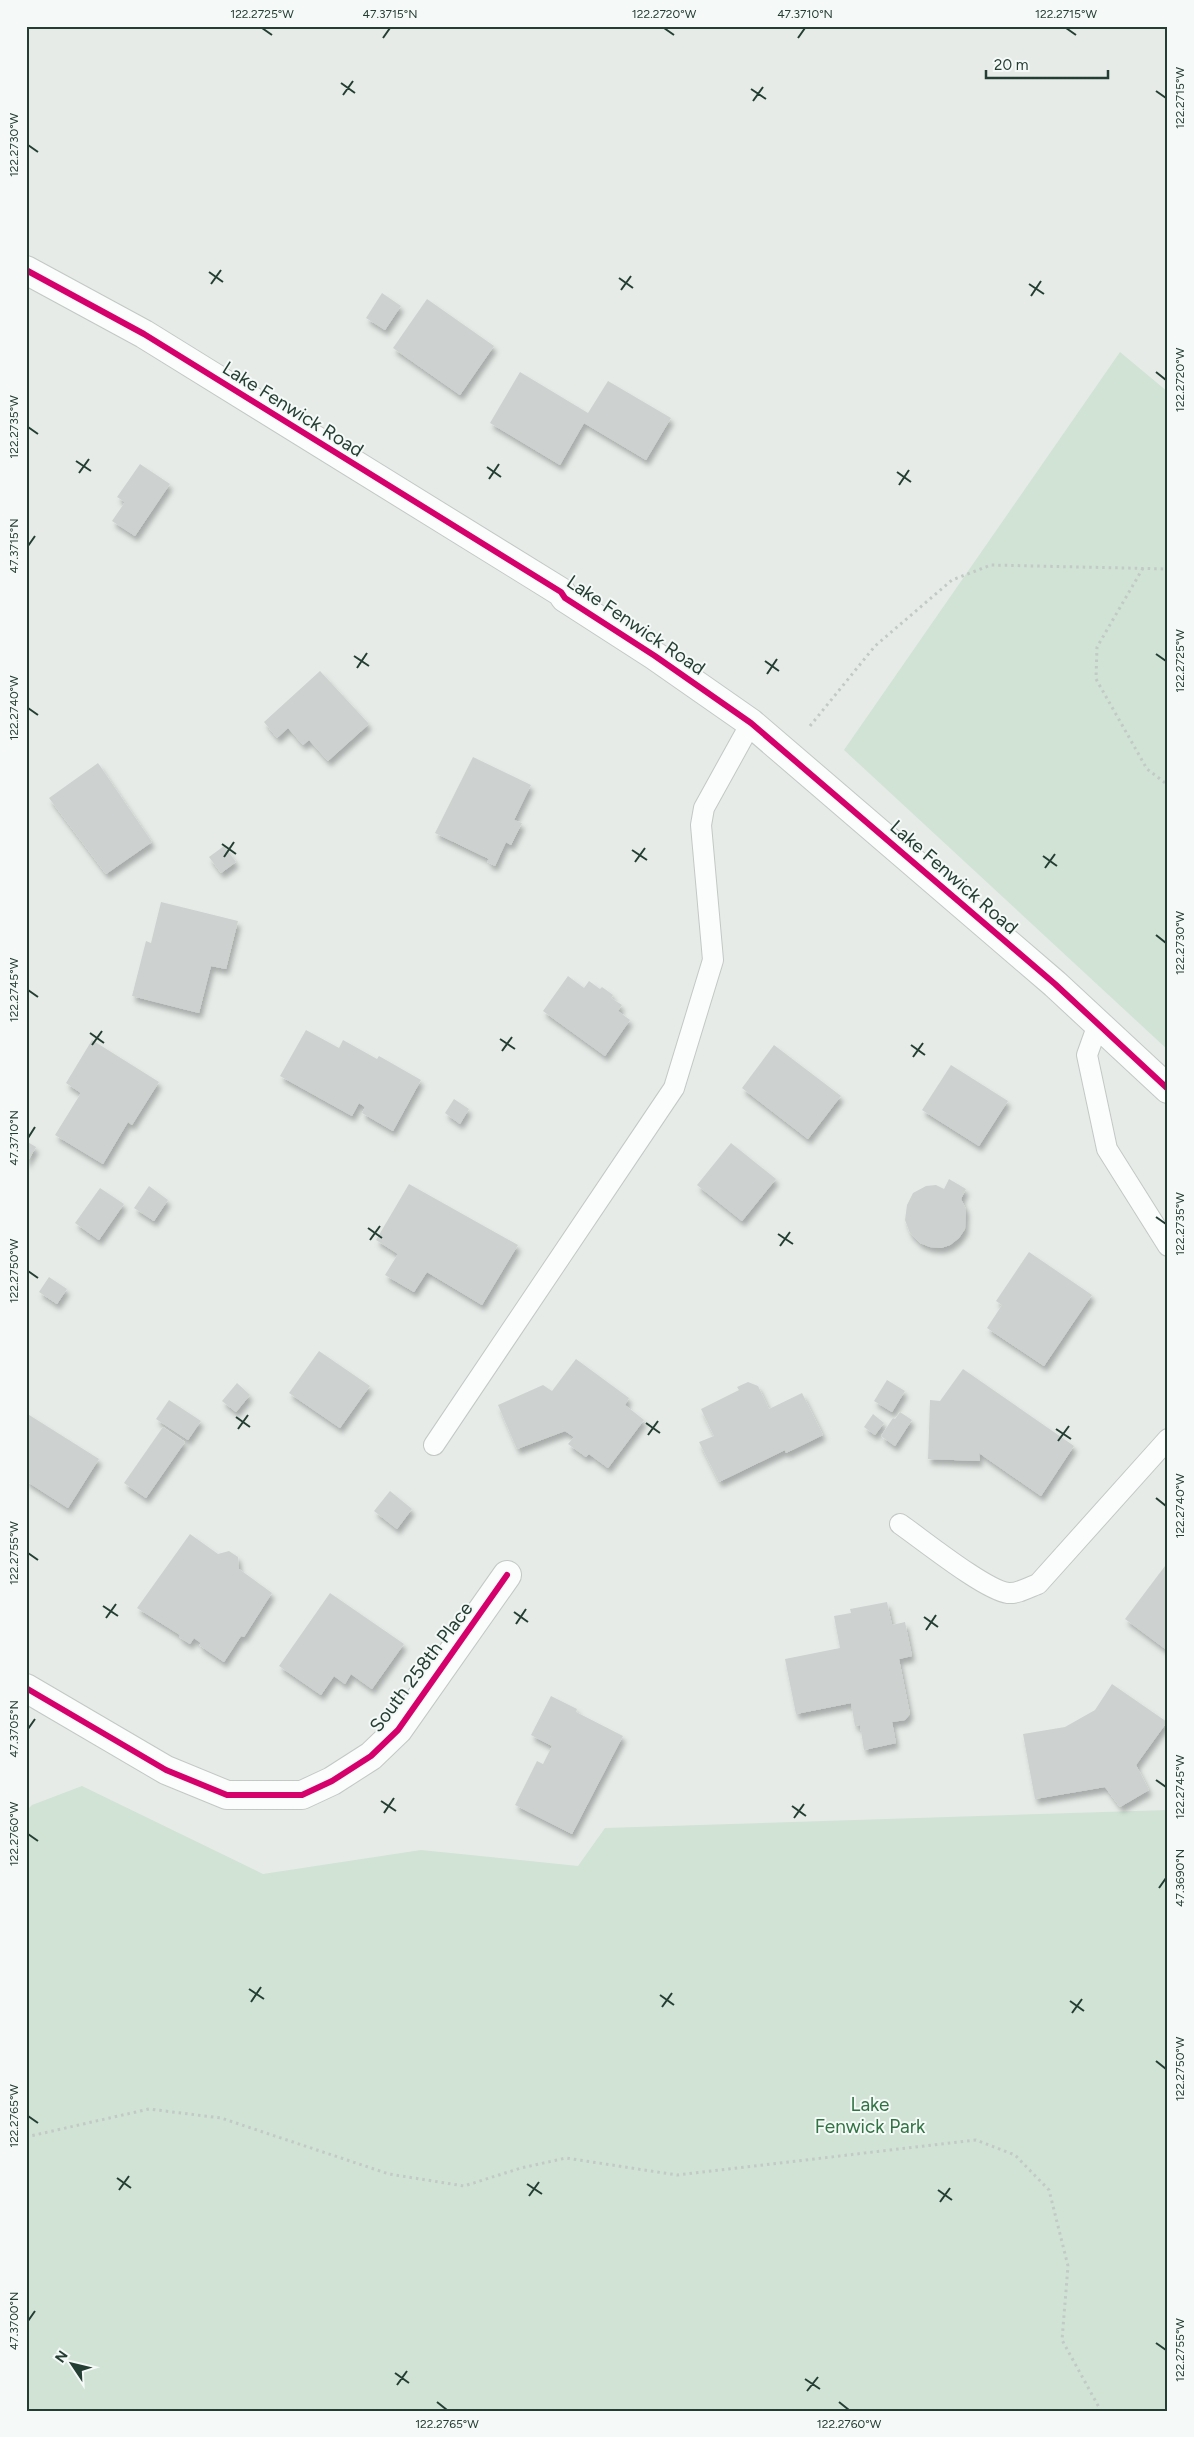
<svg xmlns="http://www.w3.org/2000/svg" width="1194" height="2437" viewBox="0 0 1194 2437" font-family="Figtree,sans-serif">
  <defs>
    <filter id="shadow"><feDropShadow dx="3" dy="5.5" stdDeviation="2.5" flood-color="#0004"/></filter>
  </defs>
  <rect width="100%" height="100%" fill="#e6ebe8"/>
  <g fill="#d0e3d4">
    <path d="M1120,352l48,40v658l-324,-300z"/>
    <path d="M82,1786l181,88 158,-24 157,16 27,-38 563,-18v601h-1142v-600l6,-6z"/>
  </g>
  <g fill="#cdd2d0" filter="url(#shadow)">
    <path d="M382,293l19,13 -16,24 -19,-12z"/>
    <path d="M427,299l67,47 -34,49 -67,-47z"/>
    <path d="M520,372l68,41 20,-32 63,37 -25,42 -62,-37 -24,42 -70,-42z"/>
    <path d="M140,464l30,20 -35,52 -23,-15 13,-19 -8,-5z"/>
    <path d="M320,671l49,53 -41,37 -19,-21 -6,5 -15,-17 -11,10 -13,-16z"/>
    <path d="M473,757l58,28 -17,35 8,3 -11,22 -5,-3 -11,24 -8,-4 2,-3 -54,-26z"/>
    <path d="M98,763l54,79 -46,32 -57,-76z"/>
    <path d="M224,846l12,16 -15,11 -12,-16z"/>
    <path d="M161,902l77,19 -12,48 -15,-3 -12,47 -67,-17 14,-55 5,2z"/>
    <path d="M568,976l16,12 5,-7 11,8 2,-2 11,8 -2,3 11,7 -4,6 12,9 -25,36 -62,-45z"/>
    <path d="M306,1030l33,18 4,-8 34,19 2,-3 42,24 -28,51 -31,-18 3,-6 -6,-4 -7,13 -72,-40z"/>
    <path d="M92,1040l67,42 -27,43 -4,-3 -25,42 -48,-29 26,-42 -15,-10z"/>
    <path d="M774,1045l67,51 -33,43 -66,-51z"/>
    <path d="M951,1065l57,36 -29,45 -57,-36z"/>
    <path d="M454,1099l15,10 -9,15 -15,-11z"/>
    <path d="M26,1141l10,6 -10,17z"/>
    <path d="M731,1143l45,36 -34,42 -45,-36z"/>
    <path d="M949,1179l17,10 -5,10 5,10 -1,20 -6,9 -9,7 -9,3 -11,-1 -10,-4 -10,-10 -5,-13 2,-15 6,-12 13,-7 10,-1 8,4z"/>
    <path d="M409,1184l109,61 -36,60 -55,-33 -13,20 -29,-17 13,-21 -22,-14z"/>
    <path d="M149,1186l19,14 -14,21 -20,-13z"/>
    <path d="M100,1188l24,16 -25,36 -24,-17z"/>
    <path d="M1029,1252l63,43 -48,71 -57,-38 15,-23 -6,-4z"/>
    <path d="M49,1277l18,12 -10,15 -18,-12z"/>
    <path d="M319,1351l51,35 -30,42 -51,-35z"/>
    <path d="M576,1359l53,39 -4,7 19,15 -36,48 -19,-14 -3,3 -18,-13 6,-7 -9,-6 -48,18 -19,-44 45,-20 9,6z"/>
    <path d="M963,1369l111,77 -33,50 -62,-43 1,8 -52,-2 2,-59 10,1z"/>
    <path d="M887,1380l18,11 -13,21 -18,-11z"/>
    <path d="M748,1382l10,4 11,23 33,-16 21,42 -37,18 -1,-3 -66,32 -20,-40 15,-6 -13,-27 38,-19 -2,-3z"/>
    <path d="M237,1383l13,12 -14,17 -14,-11z"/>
    <path d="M169,1400l32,21 -13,19 -32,-21z"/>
    <path d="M900,1412l12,8 -17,26 -14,-10 12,-18 2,1z"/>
    <path d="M26,1413l73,46 -31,49 -42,-27z"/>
    <path d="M873,1414l11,9 -9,12 -11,-8z"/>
    <path d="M163,1427l22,15 -39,56 -22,-15z"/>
    <path d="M390,1491l22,18 -15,20 -23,-18z"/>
    <path d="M190,1534l28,20 11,-3 9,6 1,12 33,24 -28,44 -3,-1 -17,26 -25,-17 2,-2 -7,-5 -4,6 -11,-7 1,-2 -43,-27z"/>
    <path d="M1165,1566l3,2v83l-43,-32z"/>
    <path d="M330,1593l74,51 -32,45 -21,-15 -6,10 -11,-8 -13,19 -42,-29z"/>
    <path d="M887,1602l5,23 13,-3 7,34 -13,3 11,55 -5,6 -13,2 4,21 -32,7 -4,-25 -5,1 -4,-23 -55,11 -11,-55 55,-11 -6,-32 17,-3 -1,-4z"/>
    <path d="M1112,1684l55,38 -31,43 13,25 -29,17 -15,-20 -70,12 -12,-65 42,-7 30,-17z"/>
    <path d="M551,1696l26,13 -1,3 47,24 -51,98 -57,-29 22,-44 6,3 9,-18 -21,-11z"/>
  </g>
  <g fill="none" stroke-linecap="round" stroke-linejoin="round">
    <defs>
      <g id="service">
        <path d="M1098,1024l-11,31 20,94 61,97"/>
        <path d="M434,1445l240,-357 39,-128 -12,-135 3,-17 47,-85"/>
        <path d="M900,1524c23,16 85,66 108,69 10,1 21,-6 30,-9l130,-145"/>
      </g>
      <path id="minor" d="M26,1688l140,82 61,25h75l30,-14 39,-25 27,-26 109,-155"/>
      <path id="tertiary" d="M26,270l118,64 417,258 4,6 90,58 96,67 304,261 113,105"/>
    </defs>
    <use href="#service" stroke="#c3c8c5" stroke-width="22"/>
    <use href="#minor" stroke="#c3c8c5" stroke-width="30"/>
    <use href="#tertiary" stroke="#c3c8c5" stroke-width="30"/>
    <g stroke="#c2cac6" stroke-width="3" stroke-dasharray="2.5 4" stroke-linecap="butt">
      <path d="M1143,568l-46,79 -1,32 51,90 21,16"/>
      <path d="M810,726l65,-80 77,-66 39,-15 177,4"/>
      <path d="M26,2137l123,-28 72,9 168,56 75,12 57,-18 45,-10 111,17 299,-35 39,15 34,35 19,76 -6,74 39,71"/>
    </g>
    <use href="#service" stroke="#fbfcfc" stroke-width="20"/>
    <use href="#minor" stroke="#fbfcfc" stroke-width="28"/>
    <use href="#tertiary" stroke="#fbfcfc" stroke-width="28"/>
    <defs>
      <g id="cycleway">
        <path d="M26,270l118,64 417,258 4,6 90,58 96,67 304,261 113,105"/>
        <path d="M26,1688l140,82 61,25h75l30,-14 39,-25 27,-26 109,-155"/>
      </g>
    </defs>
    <use href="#cycleway" stroke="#f5f9f7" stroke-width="9"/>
    <use href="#cycleway" stroke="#d6006c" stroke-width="6"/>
  </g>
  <path fill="none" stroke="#243e34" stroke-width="2" d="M262,28l10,7M664,28l10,7M1066,28l10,7M383,38l7,-10M798,38l7,-10M341,83l14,10M751,89l15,10M1156,91l10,7M343,95l10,-14M753,101l10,-14M28,145l10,7M209,272l14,10M619,278l14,10M211,284l10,-14M1029,284l15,10M621,290l10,-14M1031,296l10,-15M1156,372l10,8M28,427l10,7M76,461l15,10M487,467l14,10M897,472l14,10M79,473l10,-14M489,479l10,-15M899,485l10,-15M28,546l7,-10M1156,654l10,7M354,656l15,10M765,661l14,10M357,668l10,-15M767,674l10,-15M28,708l10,7M222,844l14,10M632,850l15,10M1043,856l14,10M224,857l10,-15M635,862l10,-14M1045,868l10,-14M1156,935l10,8M28,990l10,7M90,1033l14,10M500,1039l15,10M92,1045l10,-14M911,1045l14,10M502,1051l10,-14M913,1057l10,-14M28,1138l7,-11M1156,1217l10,7M368,1228l14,10M778,1234l15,10M370,1240l10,-14M780,1246l10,-14M28,1271l10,7M236,1417l14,10M646,1423l14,10M238,1429l10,-14M1056,1429l15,10M648,1435l10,-14M1058,1441l11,-15M1156,1498l10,8M28,1553l10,7M103,1606l15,10M514,1612l14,10M924,1617l14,10M106,1618l10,-14M516,1624l10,-15M926,1630l10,-15M28,1729l7,-10M1156,1780l10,7M381,1801l15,10M792,1806l14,10M384,1813l10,-15M794,1818l10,-14M28,1834l10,7M1159,1888l7,-10M249,1989l15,10M660,1995l14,10M1070,2001l14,10M251,2002l10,-15M662,2007l10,-14M1072,2013l10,-14M1156,2061l10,8M28,2116l10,7M117,2178l14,10M527,2184l15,10M119,2190l10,-14M938,2190l14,10M529,2196l10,-14M940,2202l10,-14M28,2321l7,-10M1156,2343l10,7M395,2373l14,10M805,2379l15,10M397,2385l10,-14M807,2391l11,-14M437,2402l10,8M839,2402l10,8"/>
  <g text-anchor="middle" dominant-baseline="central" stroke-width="4" stroke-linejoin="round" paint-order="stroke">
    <g font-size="19" fill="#243e34" stroke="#f5f9f7">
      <text transform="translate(293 409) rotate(32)">Lake Fenwick Road</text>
      <text transform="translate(636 625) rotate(34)">Lake Fenwick Road</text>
      <text transform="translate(954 877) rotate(41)">Lake Fenwick Road</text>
      <text transform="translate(421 1667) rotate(-53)">South 258th Place</text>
    </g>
    <g font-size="19" fill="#2f7442" stroke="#f5f9f7">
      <text x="870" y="2104">Lake<tspan x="870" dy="22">Fenwick Park</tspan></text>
    </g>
  </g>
  <rect width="1194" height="2437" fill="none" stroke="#f5f9f7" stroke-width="55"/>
  <g transform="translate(72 2364) rotate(305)" stroke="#f5f9f7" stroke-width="4" paint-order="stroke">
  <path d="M0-4L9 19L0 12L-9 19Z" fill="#243e34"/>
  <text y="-8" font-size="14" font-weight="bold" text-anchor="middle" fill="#243e34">N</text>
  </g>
  <path d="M986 70v8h122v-8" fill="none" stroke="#243e34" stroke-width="2.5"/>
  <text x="994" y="70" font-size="15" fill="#243e34" stroke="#f5f9f7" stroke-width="4" paint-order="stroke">20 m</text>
  <rect x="28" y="28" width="1138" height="2382" fill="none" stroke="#243e34" stroke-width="2"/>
  <g font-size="12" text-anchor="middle" fill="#243e34">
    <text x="262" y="18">122.2725°W</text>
    <text x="390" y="18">47.3715°N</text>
    <text x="664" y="18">122.2720°W</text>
    <text x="805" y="18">47.3710°N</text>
    <text x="1066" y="18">122.2715°W</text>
    <text transform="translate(1180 98) rotate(-90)" y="4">122.2715°W</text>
    <text transform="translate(14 145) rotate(-90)" y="4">122.2730°W</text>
    <text transform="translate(1180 380) rotate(-90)" y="4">122.2720°W</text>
    <text transform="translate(14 427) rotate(-90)" y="4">122.2735°W</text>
    <text transform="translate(14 546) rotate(-90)" y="4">47.3715°N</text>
    <text transform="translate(1180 661) rotate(-90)" y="4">122.2725°W</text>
    <text transform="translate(14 708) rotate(-90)" y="4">122.2740°W</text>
    <text transform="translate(1180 943) rotate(-90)" y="4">122.2730°W</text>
    <text transform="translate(14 990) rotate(-90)" y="4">122.2745°W</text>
    <text transform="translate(14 1138) rotate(-90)" y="4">47.3710°N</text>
    <text transform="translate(1180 1224) rotate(-90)" y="4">122.2735°W</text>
    <text transform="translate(14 1271) rotate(-90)" y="4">122.2750°W</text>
    <text transform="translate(1180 1506) rotate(-90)" y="4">122.2740°W</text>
    <text transform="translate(14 1553) rotate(-90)" y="4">122.2755°W</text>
    <text transform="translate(14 1729) rotate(-90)" y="4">47.3705°N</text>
    <text transform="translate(1180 1787) rotate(-90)" y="4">122.2745°W</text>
    <text transform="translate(14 1834) rotate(-90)" y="4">122.2760°W</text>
    <text transform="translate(1180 1878) rotate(-90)" y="4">47.3690°N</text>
    <text transform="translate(1180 2069) rotate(-90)" y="4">122.2750°W</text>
    <text transform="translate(14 2116) rotate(-90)" y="4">122.2765°W</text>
    <text transform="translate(14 2321) rotate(-90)" y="4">47.3700°N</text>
    <text transform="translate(1180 2350) rotate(-90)" y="4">122.2755°W</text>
    <text x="447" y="2428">122.2765°W</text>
    <text x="849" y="2428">122.2760°W</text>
  </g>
</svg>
